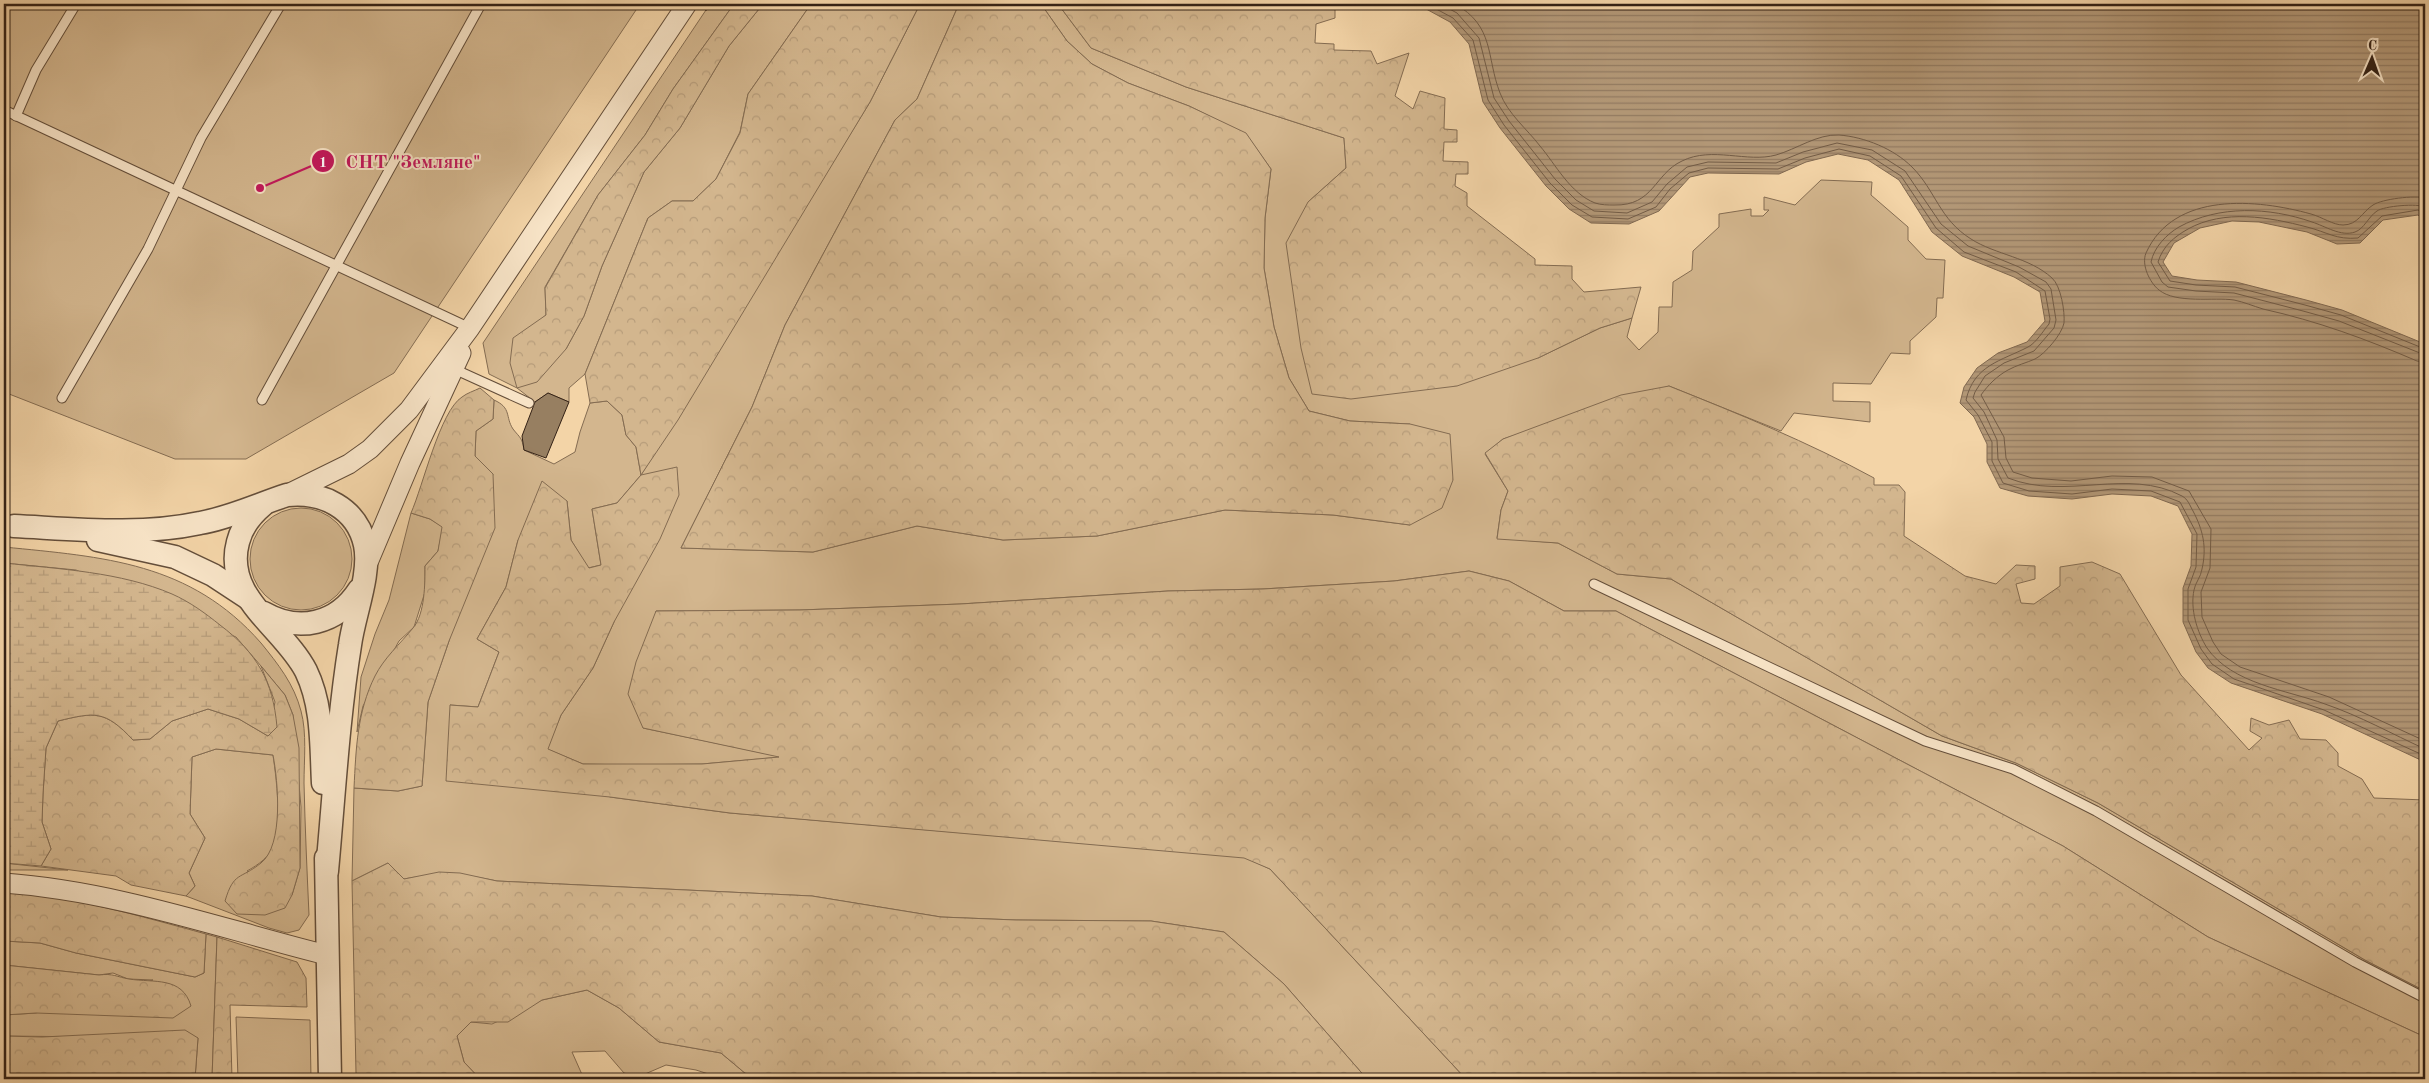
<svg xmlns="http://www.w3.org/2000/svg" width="2429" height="1083" viewBox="0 0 2429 1083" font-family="'Old Standard TT',serif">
  <defs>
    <pattern id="forest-crowns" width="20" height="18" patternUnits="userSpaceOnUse" patternTransform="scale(1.25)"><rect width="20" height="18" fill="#d3b68e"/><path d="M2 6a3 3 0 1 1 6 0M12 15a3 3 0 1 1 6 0" fill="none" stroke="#b69c7a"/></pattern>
    <pattern id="wetland-marsh" width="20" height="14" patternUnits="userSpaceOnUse" patternTransform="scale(1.25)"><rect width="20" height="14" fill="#d3b68e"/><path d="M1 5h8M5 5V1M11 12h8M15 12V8" fill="none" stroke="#b69c7a"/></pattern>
    <pattern id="water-rules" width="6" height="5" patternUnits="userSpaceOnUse" patternTransform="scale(1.25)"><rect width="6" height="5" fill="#b29776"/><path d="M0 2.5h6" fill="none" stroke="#927b60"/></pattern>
  </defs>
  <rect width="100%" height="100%" fill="#f3d4a7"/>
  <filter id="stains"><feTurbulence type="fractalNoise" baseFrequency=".004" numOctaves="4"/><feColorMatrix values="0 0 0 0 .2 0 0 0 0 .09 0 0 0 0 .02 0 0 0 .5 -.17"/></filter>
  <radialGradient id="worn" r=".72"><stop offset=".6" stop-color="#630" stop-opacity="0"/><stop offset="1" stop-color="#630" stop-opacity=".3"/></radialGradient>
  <g fill="#d3b68e" stroke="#846c52">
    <path d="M4,4h636l-246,369 -148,86h-71l-171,-67z"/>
    <path d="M710,4h24l-61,85 -28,46 -47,60 -53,92 1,28 -13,11 33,23 18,-33 18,-50 42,-94 36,-44 49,-82 34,-42h48l-63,90 -8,38 -24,47 -23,22h-21l-24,17 -63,156 -16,14v14l-21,-9 -13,9 -18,-14 -28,-14 -6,-31z"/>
    <path d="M920,4h39l-42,95 -22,21 -110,205 -33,82 -71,141 132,4 104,-26 86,14 94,-4 128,-26 108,5 77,10v-101l-60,-3 -41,-10 -20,-33 -15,-51 -10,-59 1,-50 6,-49 -25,-35 -57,-28 -61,-23 -36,-19 -25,-23 -26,-37h17l33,44 95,39 158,51 2,30 -38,34 230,156 62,-30 32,-10 -5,19 12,13 19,-18 1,-25h13l1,-25 19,-12 1,-19 26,-24v-13l32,-5v7h12l6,-6h-5v-13l31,8 26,-25 51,2 -1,13 37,32v13l18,19 19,1 -2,38h-6l-1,19 -26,24v13l-19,-1 -20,31 -38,-1v18l37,1v20l-76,-9 -13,18 -112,-45 -166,53 -18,15 23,37 -7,19 -4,28 61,5 59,31 54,5 271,157 74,27 82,40 267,157 60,31v46l-217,-100 -145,-91 -447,-235h-52l-55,-30 -40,-10 -75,10 -131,8 -95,2 -208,13 -160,6 -144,1 -13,117 139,29 -80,7 -75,1 -44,-1 -36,-15 14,-34 32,-47 21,-46 27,-147 -24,28 -25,6 9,56 -13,3 -17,-28 -4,-39 -49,39 -12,47 -29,52 22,13 -21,55 -28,-2 160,92 120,16 514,44 26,12 196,210h-99l-83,-95 -60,-52 -73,-11 -135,-1 -75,-3 -129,-21 -315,-15c-39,-8 -53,-9 -93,-2l-16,-16 -36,18 2,-93 44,3 24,-5 6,-84 21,-61 44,-167 -18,-18 1,-25 17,-12 1,-19c18,8 11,17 19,29 7,9 9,8 11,21l30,14 21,-12 5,-20 10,-29 17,-2 15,14 4,20 10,12 5,28 229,-373z"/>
    <circle cx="301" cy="559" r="51"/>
    <path d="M411,513l19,6 13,8 -5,24 -13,15v26l-11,35 -15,14 -36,65 -6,26 4,-55 14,-43 14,-34z"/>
    <path d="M4,547c100,10 186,15 257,96 17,21 33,41 40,68 6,22 3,49 3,72 1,44 3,88 5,132l-10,15 -12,3 -18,-5 -83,-32 9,-10 -6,-13 16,-35 -15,-24 2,-57 24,-8 57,6c4,28 8,62 1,89 -4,13 -16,21 -27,27l45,24 8,-27 1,-61 -8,-92 -8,-20 -24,-29 -25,-29 -160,-67 -72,-7z"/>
    <path d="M4,863l64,7h-64z"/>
    <path d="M206,934l11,3 -5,142h-17l3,-41 -194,-2v-21l32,-2 117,-33 -25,-1 -15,-6 -14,2 -95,-10v-24l36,2 36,10 119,24 9,-4z"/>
    <path d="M587,990l32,18 40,34 62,11 31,26h-28l-28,-9 -30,-5 -28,12 -14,-4 -19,-22 -33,1 12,27h-75l-1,-4 -18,-1 -10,5 -16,-17 -7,-26 14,-14 21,2 50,-24z"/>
    <path d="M236,1017l74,3 1,59h-73z"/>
  </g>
  <g fill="url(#forest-crowns)" stroke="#846c52">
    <path d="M734,4h29l-34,42 -49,82 -36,44 -42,94 -18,50 -18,33 -29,33 -20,6 -7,-25 3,-25 33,-23 -1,-27 53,-93 47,-60 28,-46z"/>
    <path d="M811,4h109l-50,98 -192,318 -37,55 36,-8 2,28 -19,44 -46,83 -21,46 -32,47 -13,34 35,15h119l77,-7 -136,-29 -15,-34 8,-32 20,-51 144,-1 160,-6 208,-13 95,-2 131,-8 75,-10 40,10 55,30h52l447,235 145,91 217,100v42h-959l-196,-210 -26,-11 -514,-45 -120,-16 -164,-16 4,-76 28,2 21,-55 -22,-13 29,-52 12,-47 24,-59 25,20 4,39 18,28 12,-3 -9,-56 25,-6 24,-28 -5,-28 -10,-12 -4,-20 -15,-14 -17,2 -5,-29 63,-156 24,-17h21l23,-22 24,-46 8,-39z"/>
    <path d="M959,4h82l26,37 25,23 36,19 61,23 57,27 25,36 -6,49 -1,50 10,59 15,51 20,33 41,10 60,3 40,10 3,46 -11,28 -32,17 -77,-10 -108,-5 -128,26 -94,4 -86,-14 -104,26 -132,-4 71,-141 33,-82 110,-205 22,-21z"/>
    <path d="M1058,4h265l12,2v12l-19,6 -1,19 19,1v6l37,1 6,13 32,-11 -14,43 18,13 7,-18 25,7 -1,31 13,1v12h-13l-1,19 25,1v12h-12l-1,12 12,7v13l68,53v6l37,1v13l12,13 57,-5 -9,31 -32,10 -62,30 -81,28 -106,13 -39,-5 -11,-46 -15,-105 22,-41 38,-34 -2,-30 -158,-51 -95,-39z"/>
    <path d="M1669,386c70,28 139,56 205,92v7h25l6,7 -1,44 61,40 31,8 20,-19 19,1v13l-19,5 5,19 13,1 26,-18v-19l32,-5 28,12 61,101 68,75 13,-12 -12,-7 1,-13 18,7 20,-5 11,19 26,1 12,13v13l24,13 12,19 51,2v191l-60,-31 -267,-157 -82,-40 -74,-27 -271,-157 -54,-5 -59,-31 -61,-4 4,-29 7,-19 -23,-38 18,-14 118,-44z"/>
    <path d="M480,388l14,12 -1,19 -17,12 -1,25 18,18 2,54 -46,113 -21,61 -6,84 -24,5 -44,-3c2,-39 3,-76 21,-112 9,-18 25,-32 38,-48 12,-14 12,-45 12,-62l13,-15 4,-24 -12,-8 -19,-6c12,-27 29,-102 51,-116 5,-4 12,-6 18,-9z"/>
    <path d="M261,666l24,29 8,20 6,33 1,120 -8,27 -7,13 -20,7 -28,-1 -12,-13c9,-30 15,-21 36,-38 23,-18 17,-82 12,-108l-57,-6 -24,8 -2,57 15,24 -16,35 6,13 -9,10 -55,-11 -15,-9 -75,-10 10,-17 -9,-27 1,-28 3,-46 12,-27c37,-9 47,-11 75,19l17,-1 22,-18 36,-12 31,10 29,17 7,-34z"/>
    <path d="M388,863l16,16 35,-7 21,1 37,8 315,15 129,21 75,3 135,1 73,11 60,52 83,95h-615l-31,-26 -62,-11 -40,-34 -32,-18 -45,10 -34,22h-37l-14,14 7,26 16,17h-116l-8,-6 -4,-192z"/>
    <path d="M4,892c68,4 136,24 202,42l-2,39 -9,4 -119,-24 -36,-10 -36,-2z"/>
    <path d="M217,937l80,25 9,16 1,29 -77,-2 2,74h-20z"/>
    <path d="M4,965l95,10c14,-2 18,2 30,4 25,4 53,-3 62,27l-18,12 -137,-5 -32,2z"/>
    <path d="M185,1030l13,8 -3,41h-191v-43l38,1z"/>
  </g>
  <path fill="url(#wetland-marsh)" stroke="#846c52" d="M4,563c55,6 117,9 168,31 18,8 33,19 48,31 37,28 53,56 57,102l-9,9 -29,-17 -31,-10 -36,12 -22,18 -17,1c-28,-30 -38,-28 -75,-19l-12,27 -3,46 -1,28 9,27 -10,17 -37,-3z"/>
  <path fill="url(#water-rules)" stroke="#806850" d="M1417,4h1008v217l-7,-6 -35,5 -23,23 -23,1 -30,-12 -48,-10 -27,-1 -32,7 -26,15 -11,19 9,14 25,4 39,2 70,18 36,10 83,34v418l-103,-48 -91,-31 -23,-15 -12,-16 -13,-30v-34l8,-22 1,-32 -14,-28 -27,-10 -39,-2 -40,5 -44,-3 -28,-8 -13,-26v-18l-13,-27 -14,-14 4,-16 13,-19 21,-15 29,-11 18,-21 -5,-29 -26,-15 -52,-21 -30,-24 -33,-52 -31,-20 -30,-6 -32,8 -27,12 -71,-1 -18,4 -31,34 -30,13 -38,-1 -22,-14 -23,-23 -46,-58 -17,-26 -14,-58 -19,-22z"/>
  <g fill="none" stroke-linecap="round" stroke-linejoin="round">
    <g stroke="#735c46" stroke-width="1">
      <path d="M1427,4l26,14 20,22 15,60 16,25 46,58 22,22 20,12 36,2 28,-12 14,-18 19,-16 19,-5 70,1 27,-11 34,-9 31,7 31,20 35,52 28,24 52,20 29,19 5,28 -1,5c-6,7 -13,19 -21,23 -27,14 -54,18 -62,53l12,15 14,27v19l11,22 26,8 43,3 40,-5 39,2 29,11 17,32 -1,33 -8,22v31l13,29 11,15 22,15 90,31 101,46"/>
      <path d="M1440,4l17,9 22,25 15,60 15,23 46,58 21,21 18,11 33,2 25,-11 15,-18 20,-17 21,-5 68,1 27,-11 34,-9 35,7 33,21 36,53 27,22 51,21 27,15 5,7 5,31 -2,8 -20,23 -30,12 -19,13 -10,16 -2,6 11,14 13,28 1,19 10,19c58,23 119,-11 174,18 6,3 8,10 11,15 10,19 14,36 9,58 -1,8 -7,14 -8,21 -4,19 3,42 13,58 25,36 80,42 118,56 35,12 67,30 100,45"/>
      <path d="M1455,4c40,22 31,53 45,89 8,21 27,36 40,53 16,19 30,47 55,57 6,2 13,2 19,2 40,1 40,-31 68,-44 30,-15 65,2 94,-6 21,-6 41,-21 63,-20 26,2 55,14 73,32 24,24 27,52 59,72 25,16 58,18 81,39 9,8 13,34 12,45 -2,11 -19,31 -29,36 -9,4 -18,6 -27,11 -11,6 -20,15 -27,25l23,42 2,21 7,14 19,6 39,3 41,-5 40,1 37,14 22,38 -1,39 -9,24 1,25 11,25 8,12 19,13 89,30 96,44"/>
      <path d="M2425,198c-10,-3 -43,1 -52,7 -11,7 -15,20 -30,20 -10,0 -21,-8 -32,-11 -54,-15 -137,-23 -165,39 -5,12 4,30 13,37 17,14 55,7 75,10 10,2 19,6 29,9 54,12 103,30 154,52l8,1"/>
      <path d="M2425,207c-7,-4 -41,-1 -48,4 -8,5 -13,18 -22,21 -14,5 -30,-6 -43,-10 -43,-15 -93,-17 -133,5 -12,7 -25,20 -28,35l11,20 6,5 28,4 38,2 69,18 36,10 86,34"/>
      <path d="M2425,215l-7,-5 -36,6 -24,22c-22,2 -31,-6 -51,-11 -38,-10 -83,-18 -119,2 -14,8 -25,17 -30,33l12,19 26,4 39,2 70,18 36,10 84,34"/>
    </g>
  </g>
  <path fill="#977f61" stroke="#342216" d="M548,393l21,9 -23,56 -22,-8 -2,-14 13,-34z"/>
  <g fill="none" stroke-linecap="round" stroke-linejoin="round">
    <defs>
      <g id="service">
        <path d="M4,110l466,218"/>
        <path d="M16,116l20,-46 40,-66"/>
        <path d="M454,369l75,34"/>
        <path d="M62,398l86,-149 53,-111 80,-134"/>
        <path d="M262,400l219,-396"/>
        <path d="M1594,584l331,157 88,28 83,42 259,151 70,36"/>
      </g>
      <g id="minor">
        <path d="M288,494l61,-30 21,-15 39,-39 61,-82 217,-324"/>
        <path d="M367,565l43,-102 51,-110"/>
        <path d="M4,883c111,8 215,45 323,72"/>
      </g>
      <g id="tertiary">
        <path d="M263,505c-12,10 -21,21 -25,37 -15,55 46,86 68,129 17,35 15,75 17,112"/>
        <path d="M14,526c61,3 126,10 186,-3 30,-5 59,-19 87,-28 35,-4 70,13 78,50 6,29 -11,70 -15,100 -12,75 -16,151 -23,226"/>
        <path d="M98,540l77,17 38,18 35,23"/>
        <path d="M264,613c35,20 73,11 95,-23"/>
        <path d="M326,858l4,221"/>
      </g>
    </defs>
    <use href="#service" stroke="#644e3a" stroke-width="11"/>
    <use href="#minor" stroke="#644e3a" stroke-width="21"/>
    <use href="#tertiary" stroke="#644e3a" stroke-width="25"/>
    <path stroke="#342216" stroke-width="3" stroke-dasharray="1 2.5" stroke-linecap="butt" d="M705,10l5,-6"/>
    <use href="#service" stroke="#f7e3c6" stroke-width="9"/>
    <use href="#minor" stroke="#f7e3c6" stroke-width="19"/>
    <use href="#tertiary" stroke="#f7e3c6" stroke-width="22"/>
  </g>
  <path fill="none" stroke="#c2185b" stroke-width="2" d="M260 188L323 161"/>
  <g fill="#c2185b" stroke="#f7e3c6" stroke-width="2">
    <circle cx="260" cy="188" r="5"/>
    <circle cx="323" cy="161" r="12"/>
  </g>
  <g font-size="15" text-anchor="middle" font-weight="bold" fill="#fff">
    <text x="323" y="167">1</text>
  </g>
  <g font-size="19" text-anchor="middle" font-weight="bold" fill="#c2185b" stroke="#f7e3c6" stroke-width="4" stroke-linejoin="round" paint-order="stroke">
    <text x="413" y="168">СНТ "Земляне"</text>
  </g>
  <rect width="2429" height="1083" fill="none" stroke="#f3d4a7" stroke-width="20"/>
  <rect x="5" y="5" width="2419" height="1073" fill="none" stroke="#342216" stroke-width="2.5"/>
  <rect x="10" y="10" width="2409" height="1063" fill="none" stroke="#342216"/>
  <g transform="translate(2372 58) rotate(2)" stroke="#f7e3c6" stroke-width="4" paint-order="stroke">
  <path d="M0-4L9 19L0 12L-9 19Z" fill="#342216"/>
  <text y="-8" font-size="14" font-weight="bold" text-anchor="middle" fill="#342216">С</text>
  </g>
  <rect width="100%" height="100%" filter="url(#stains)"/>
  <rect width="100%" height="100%" fill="url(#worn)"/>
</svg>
